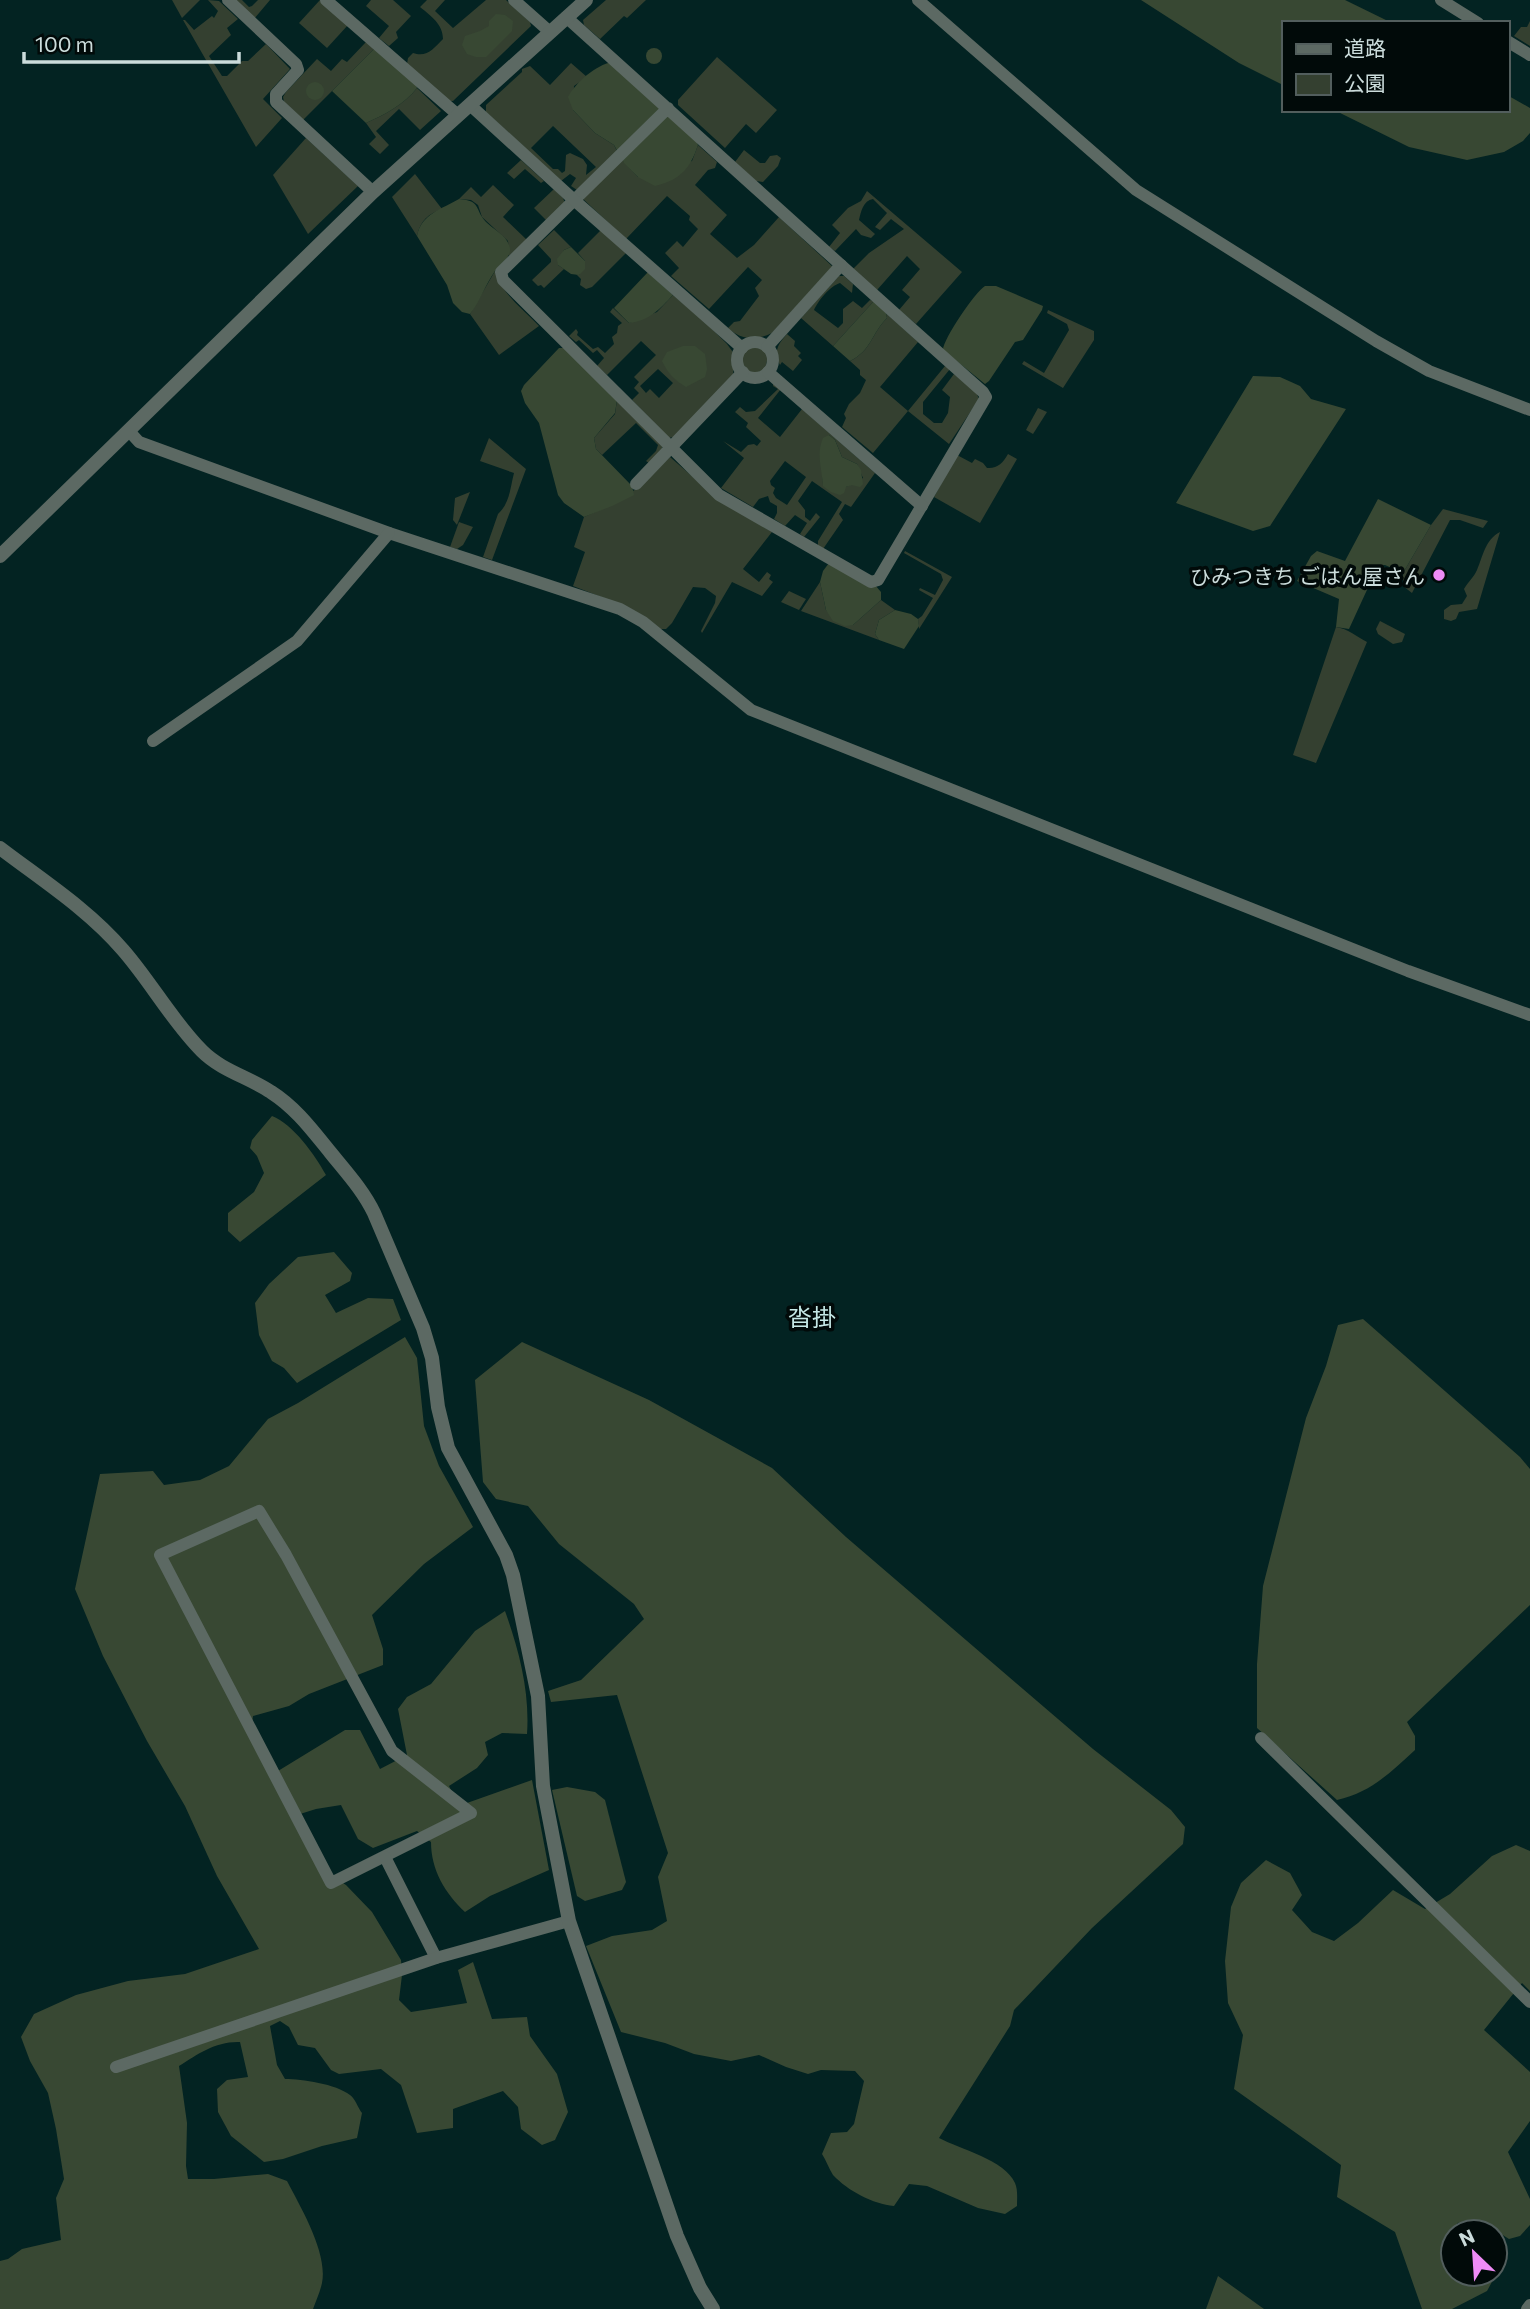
<svg xmlns="http://www.w3.org/2000/svg" width="1530" height="2309" viewBox="0 0 1530 2309" font-family="Commissioner,'Noto Sans JP',sans-serif">
  <rect width="100%" height="100%" fill="#032322"/>
  <g fill="#344030" fill-rule="evenodd">
    <path d="M172,0h28l-18,18z"/>
    <path d="M208,0l11,1 19,18 -11,9 4,7 -22,21 13,20h5l15,-15h6l18,-17 24,25 -27,30 19,19 -26,29 -73,-127h2l9,10 18,-14 2,2 4,-7z"/>
    <path d="M233,0h9l7,7 3,-1 6,-6h12l-16,19z"/>
    <path d="M320,0l28,25 -21,23 -28,-25z"/>
    <path d="M371,0h22l18,16 -15,16 2,6 -9,8 -10,-8 10,-12 -23,-20z"/>
    <path d="M427,0h18l-10,11 18,17 33,-28h20l24,22 1,4 -78,75h-5l-41,-37 1,-6 5,-5c14,5 21,-5 30,-14 0,-15 -12,-23 -23,-32z"/>
    <path d="M606,0h40l-19,18 -3,-2 -24,23 -16,-14 -1,-5z"/>
    <path d="M1530,21v25l-16,-10 7,-9h6z"/>
    <path d="M366,42l8,7 -71,71 -19,-18 -1,-5 3,-5 31,-33 14,12 11,-12 5,3z"/>
    <path d="M717,57l60,53 -21,23 -10,-9 -21,24 -47,-43v-5z"/>
    <path d="M571,63l16,14 -13,9 -1,24 22,23 19,12 3,6 -40,39 -6,-4 5,-8 -6,-4 -9,7 -75,-69v-7l36,-33v-3l8,-3 20,19zM553,126l43,41 -10,8 1,-10 -4,-6 -13,-6 -4,2 -1,16 -3,2 -4,-4h-5l-22,-21z"/>
    <path d="M417,88l24,23 -21,19 -21,-21 -23,22 13,14 -9,9 -11,-10 7,-7 -10,-14c18,-8 39,-19 51,-35z"/>
    <path d="M306,138l52,48 -50,48 -35,-59z"/>
    <path d="M698,145l19,17 -2,6 -7,2 -13,15 32,30 -17,19 27,24 17,-13 25,-28 54,50 -61,66c-16,8 -31,7 -44,-5l6,-6 6,-1 19,-25 -4,-8 7,-8 -14,-13 -39,42 -38,-33 8,-8 -14,-15 12,-12 6,6 15,-18 -9,-9 1,-4 -23,-20 -41,43 -43,-40 39,-39 16,17 54,-16z"/>
    <path d="M744,150l16,13h5l5,-7 7,-1 4,3 -3,8 -15,16 -7,-1 -21,-19z"/>
    <path d="M521,160l23,21 -3,2 -16,-14 -11,10 -7,-6z"/>
    <path d="M415,174l27,35c-14,5 -22,12 -25,27l-25,-39z"/>
    <path d="M493,185l21,20 -11,12 24,23 -18,16 -1,-15 -26,-24 -4,-12 -7,-5 -12,-1 12,-12 10,10z"/>
    <path d="M554,189l9,9 2,5 -19,17 -12,-12z"/>
    <path d="M867,191l95,81 -46,52 -17,-14 11,-13 -8,-7 18,-21 -13,-13 -30,34 -24,-21 16,-16 35,-24 -13,-10 -11,11 -5,-3 12,-14 -14,-14c-10,2 -12,12 -14,21l16,14 -4,4 -10,-3 -5,-6 -21,22 -6,-4 11,-14 -8,-8 16,-17 13,-7z"/>
    <path d="M554,230l17,17 -7,3 -6,15 6,4 -20,19 -3,-3 -3,1 -6,-6 19,-18v-3l-13,-14z"/>
    <path d="M601,230l25,23 -34,34 -6,2 -6,-4 1,-6 -5,-5 3,1 6,-14 -7,-8z"/>
    <path d="M495,271c6,22 28,38 44,55l-40,29 -29,-41z"/>
    <path d="M839,276h5l9,8 -1,9 -12,-10c-10,3 -22,18 -26,27l24,18 5,-5v-14l10,-8 9,7 8,-8 4,1 -41,45 -32,-28z"/>
    <path d="M673,295l32,27 22,22 8,11 -2,20 -56,61 -8,2 -37,-38 7,-7 -5,-5 5,-6 -5,-5 22,-22 -15,-14 -34,34 -10,-9 7,-8 -7,-8 -4,3 -14,-13 -3,2 -7,-6 7,-7 2,3 -1,3 16,14 5,-2 7,6 9,-9 -2,-7 5,-4 1,-7 4,-3 -12,-11 3,-4 16,15 28,-11zM658,369l15,14 -14,15 -9,-9 -4,4 -6,-7z"/>
    <path d="M1048,310l46,21v9l-31,48 -41,-24 2,-3 20,12 25,-43 -2,-6 -20,-11z"/>
    <path d="M886,313l32,29 -38,45 28,24 37,-45 5,3 -27,33v12l11,9h8l6,-10 2,-16 -8,-7 12,-16 22,18 3,7 -30,45 -41,-33 -35,42 -31,-26 4,-9 -2,-4 5,-10 11,-11 6,-13 -6,-5v-5l-10,-9c22,-11 21,-27 37,-43z"/>
    <path d="M787,334l8,7 -1,5 7,7 -3,3 4,4 -9,11 -11,-9 -2,3c-7,-13 -2,-21 7,-31z"/>
    <path d="M752,346l12,4 4,7 -3,12 -8,4 -10,-2 -5,-7v-10z"/>
    <path d="M773,383l8,6 -23,29 22,19 22,-28 73,64 -24,34 -6,-3 -6,10 4,6 -20,29 -5,-4v-4l24,-39 -30,-21 -14,20 7,9v7l5,4 6,-8 4,4 -16,20 -4,-3 7,-11 -12,-8 -10,11 -11,-7 3,-6v-7l-7,-4 -2,-6 -9,3 -6,8 -32,-19 23,-30 -21,-17 18,11 7,-7 6,-1 3,2 4,-5 -15,-14 2,-4 -13,-11 5,-5 6,5 9,-1 23,-22 -5,-3zM829,435l6,5 7,17 15,7 6,14 -17,9 -23,-2 -1,-18zM785,461l21,16 -19,28 -11,-7 -3,-5 2,-5 -4,-3 -1,-4z"/>
    <path d="M617,400l45,44v6l-13,13 -3,-2 10,-10 2,-6 -22,-22 -34,32 -6,-6 -2,-11 21,-24z"/>
    <path d="M1038,408l9,4 -14,22 -7,-4z"/>
    <path d="M489,438l37,31 -34,91 -9,-3 15,-43c12,-11 12,-26 16,-41l-34,-12z"/>
    <path d="M1008,454l9,5 -37,64 -46,-26 23,-42 15,8 3,-4 8,4 4,5c10,1 16,-5 21,-14z"/>
    <path d="M670,457l46,40 56,35 -29,37 16,13 8,-10 4,3 -2,4 4,3 -11,14 -30,-14 -30,51 -1,-2 14,-28 1,-7 -11,-8 -12,-1 -21,36 -6,6h-7l-32,-22 -54,-21 12,-34 -11,-5 10,-30 29,-13 23,-15z"/>
    <path d="M470,492l-13,33 -4,-5 2,-22z"/>
    <path d="M1443,509l45,12 -5,7 -23,-8h-10l-38,73 -9,-7v-13l28,-48z"/>
    <path d="M459,522l14,5 -10,18 -6,4 -7,-2z"/>
    <path d="M1500,532l-23,77 -18,3 -3,7 -5,2 -7,-2v-9l7,-5 11,-1 5,-8 -3,-7c4,-7 10,-12 13,-19 6,-14 8,-30 23,-38z"/>
    <path d="M905,551l47,26 -33,52 -1,-10 4,-3 11,-18 -14,-8 1,-2 15,7 8,-15 -2,-6 -37,-21z"/>
    <path d="M820,582l6,28 27,15 28,-25 14,10 -16,10 -4,14 4,6 -78,-29z"/>
    <path d="M789,591l17,8 -7,11 -18,-8z"/>
    <path d="M1380,621l25,13 -3,8 -9,2 -15,-10 -2,-5z"/>
    <path d="M1336,627c12,2 20,9 31,15l-51,121 -23,-8z"/>
  </g>
  <g fill="#384833">
    <path d="M1141,0h204l47,23h-109v62l-44,-22z"/>
    <path d="M496,14l9,1 8,6 -1,10 -26,26h-10l-9,-3 -5,-9 3,-9 15,-5 9,-5v-5z"/>
    <circle cx="654" cy="56" r="8"/>
    <path d="M374,49l42,35 1,4c-12,16 -33,27 -51,35l-34,-32z"/>
    <path d="M612,62l82,73 4,10c-8,24 -18,35 -43,41l-17,-9 -14,-14 -10,-18 -19,-12 -22,-23 -5,-13c8,-15 28,-32 44,-35z"/>
    <circle cx="315" cy="91" r="9"/>
    <path d="M1507,95l23,13v25l-7,8 -19,11 -37,8 -58,-13 -75,-37h173z"/>
    <path d="M459,199c23,2 15,10 27,23 7,7 20,13 23,23 5,11 -8,18 -14,26 -10,14 -15,31 -25,43l-8,-2 -9,-9 -6,-18 -30,-49c4,-22 25,-27 42,-37z"/>
    <path d="M571,247l14,14v8l-6,6 -8,-1 -13,-9 -1,-6 7,-9z"/>
    <path d="M648,272l25,23c-13,14 -24,26 -44,28l-15,-15z"/>
    <path d="M985,286h11l47,20 -1,4 -19,30 -8,2 -26,39 -4,3 -42,-34c0,-11 33,-59 42,-64z"/>
    <path d="M874,301l12,12 1,5c-16,16 -15,32 -37,43l-17,-15z"/>
    <path d="M683,346h12l10,8 2,15 -2,8 -19,10c-12,-7 -18,-14 -24,-26l5,-9z"/>
    <path d="M559,348h6l52,52 -2,13 -21,25 2,11 36,37 2,9 -22,11 -28,11 -20,-14 -6,-8 -19,-72 -14,-20 -4,-12 3,-6z"/>
    <path d="M1253,376l27,1 20,9 11,13 35,10 -76,117 -17,5 -77,-28z"/>
    <path d="M829,435l6,5 7,17 15,7 4,6 2,14 -3,3 -8,-2 -6,2 -2,6 -4,2 -9,-3 -8,-6c-1,-18 -7,-32 0,-48z"/>
    <path d="M1378,499l53,26 -28,48 -18,-8 -7,1 -29,63 -13,-2 3,-28 -42,-18 14,-25 6,-5 28,10z"/>
    <path d="M829,563l39,14 13,15v8l-28,25 -8,1 -12,-5 -7,-11 -6,-28 3,-11z"/>
    <path d="M895,610l16,4 7,5 1,7 -15,23 -25,-9 -4,-6 4,-14z"/>
    <path d="M272,1116c21,8 43,39 54,59l-86,67 -12,-11v-18l26,-21 10,-19 -7,-17 -7,-8 2,-8z"/>
    <path d="M334,1252l18,21 -2,8 -25,14 11,18 32,-15 25,1 8,21 -104,63 -13,-15 -12,-7 -13,-26 -4,-32 14,-19 29,-27z"/>
    <path d="M1363,1319l157,138 10,12v136l-123,117 8,14v14c-24,22 -45,43 -78,50l-80,-72v-64l6,-78 43,-168 20,-52 12,-41z"/>
    <path d="M405,1337l12,21 7,68 15,40 34,61 -49,37 -52,51 11,34v16l-74,29 -20,12 -36,10 -1,8 26,47 67,-41h15l20,39 27,-14 -9,-46 9,-12 24,-13 44,-53 30,-20c14,39 25,81 22,123l-25,-1 -17,9 3,13 -11,13 -28,18 3,6 15,11 65,-23 17,90 -59,26 -25,16c-20,-19 -34,-42 -34,-70l-14,-11 -44,17 -15,-9 -17,-34 -25,4 -16,5 17,52 29,19 26,27 29,48 1,15 -3,25 12,12 56,-9 -9,-33 15,-8 19,57 35,-2 3,19 27,38 11,38 -13,28 -13,5 -21,-16 -3,-22 -15,-16 -50,18v19l-36,5 -16,-48 -20,-16 -42,5 -8,-4 -16,-22 -17,-3 -9,-18 -9,-6 -10,5 7,39 8,14c17,0 51,5 65,16 5,3 8,13 12,18l-5,25 -35,8 -39,13 -19,3 -33,-26 -13,-24 -1,-23 10,-9 21,-3 -8,-35c-24,-1 -42,12 -61,24l8,57 -1,43 2,13h26l54,-5 19,7c14,27 41,72 35,102 -2,9 -6,18 -9,26h-313v-48l8,-2 14,-10 39,-9 -5,-42 8,-19 -8,-50 -8,-36 -18,-32 -9,-24 13,-23 42,-19 52,-14 57,-7 74,-25 -42,-73 -32,-70 -38,-65 -44,-85 -28,-67 25,-115 53,-3 11,14 36,-5 29,-14 39,-47 30,-16z"/>
    <path d="M522,1342l127,58 123,68 74,69 247,212 78,61 14,17 -2,17 -91,84 -78,82 -4,16 -71,112c21,11 66,22 76,45 3,7 2,15 2,23l-12,8 -27,-6 -51,-22 -18,-2 -15,22c-21,-2 -46,-15 -61,-31 -4,-6 -7,-15 -11,-21l9,-21 16,-1 7,-8 10,-43 -9,-10 -34,-1 -13,4 -22,-7 -27,-12 -28,6 -37,-7 -29,-11 -44,-11 -35,-86 26,-10 40,-6 15,-9 -9,-44 10,-24 -51,-158 -66,7 -3,-11 33,-11 63,-61 -10,-15 -75,-60 -31,-38 -32,-7 -13,-17 -8,-102z"/>
    <path d="M567,1787l28,5 10,8 21,82 -4,8 -37,11 -8,-5 -25,-106z"/>
    <path d="M1516,1845l14,6v140l-8,-8 -38,47 46,42v49l-22,31 22,47v26l-10,11 -11,3 -30,-19 -22,3 4,9h-8v42h42v-9l4,4 -12,22 -35,18h-30l-27,-77 -58,-35 4,-32 -107,-76 9,-54 -15,-32 -3,-42 6,-54 10,-24 25,-23 24,13 12,22 -10,15 20,22 22,9 24,-18 35,-33 32,19 25,-15 42,-38z"/>
    <path d="M1218,2276l46,33h-58z"/>
  </g>
  <g fill="none" stroke-linecap="round" stroke-linejoin="round">
    <g stroke="#5c6963" stroke-width="12">
      <path d="M228,0l68,64 2,6 -22,24v8l97,90"/>
      <path d="M326,0l132,115"/>
      <path d="M514,0l36,32"/>
      <path d="M918,0l218,190 240,151 53,30 101,39"/>
      <path d="M1441,0l37,23"/>
      <path d="M566,17c139,125 277,251 417,375l3,5 -108,183 -7,2 -152,-87 -216,-215 -2,-8 167,-164"/>
      <path d="M1507,41l23,14"/>
      <path d="M470,105l104,95 168,148"/>
      <circle cx="755" cy="360" r="18"/>
      <path d="M767,347l74,-82"/>
      <path d="M768,372l154,134"/>
      <path d="M129,431l10,11 250,91 231,76 23,13 108,88 657,261 122,44"/>
      <path d="M636,484l107,-112"/>
      <path d="M153,741l144,-100 92,-108"/>
      <path d="M259,1511l27,44 106,196 79,62 -140,70 -171,-328z"/>
      <path d="M1261,1738l269,264"/>
      <path d="M385,1857l51,101"/>
      <path d="M116,2067l320,-109 133,-37"/>
      <path d="M1527,2309l3,-4"/>
    </g>
    <g stroke="#5c6963" stroke-width="14">
      <path d="M0,556l373,-364 213,-192"/>
      <path d="M0,848c42,32 89,62 123,102 28,32 49,71 79,101 20,20 47,26 69,41 25,16 41,38 59,60 16,20 33,38 44,61l49,115 9,30 6,49 10,41 58,107 7,20 25,121 5,90 26,135 108,315 23,52 13,21"/>
    </g>
  </g>
  <circle fill="#ef8bf6" stroke="#010a09" stroke-width="2.5" cx="1439" cy="575" r="7"/>
  <g text-anchor="middle" dominant-baseline="central" stroke-width="7" stroke-linejoin="round" paint-order="stroke">
    <g font-size="21" fill="#cbdcdb" stroke="#010a09" text-anchor="end">
      <text x="1425" y="575">ひみつきち ごはん屋さん</text>
    </g>
    <g font-size="24" fill="#c6e9e7" stroke="#010a09">
      <text x="812" y="1316">沓掛</text>
    </g>
  </g>
  <rect x="1282" y="21" width="228" height="91" fill="#010a09" stroke="#525e5d" stroke-width="2"/>
  <rect x="1296" y="44" width="35" height="10" fill="#5c6963" stroke="#525e5d" stroke-width="2"/>
  <text x="1344" y="56" font-size="21" fill="#cbdcdb">道路</text>
  <rect x="1296" y="74" width="35" height="21" fill="#344030" stroke="#525e5d" stroke-width="2"/>
  <text x="1344" y="91" font-size="21" fill="#cbdcdb">公園</text>
  <g transform="translate(1474 2253) rotate(335)"><circle r="33" fill="#010a09" stroke="#525e5d" stroke-width="2"/>
  <path d="M0-5L12 26L0 18L-12 26Z" fill="#ef8bf6"/>
  <text y="-10" font-size="19" font-weight="bold" text-anchor="middle" fill="#cbdcdb">N</text>
  </g>
  <path d="M24 52v10h215v-10" fill="none" stroke="#cbdcdb" stroke-width="3.5"/>
  <text x="35" y="52" font-size="21" fill="#cbdcdb" stroke="#010a09" stroke-width="5" paint-order="stroke">100 m</text>
</svg>
